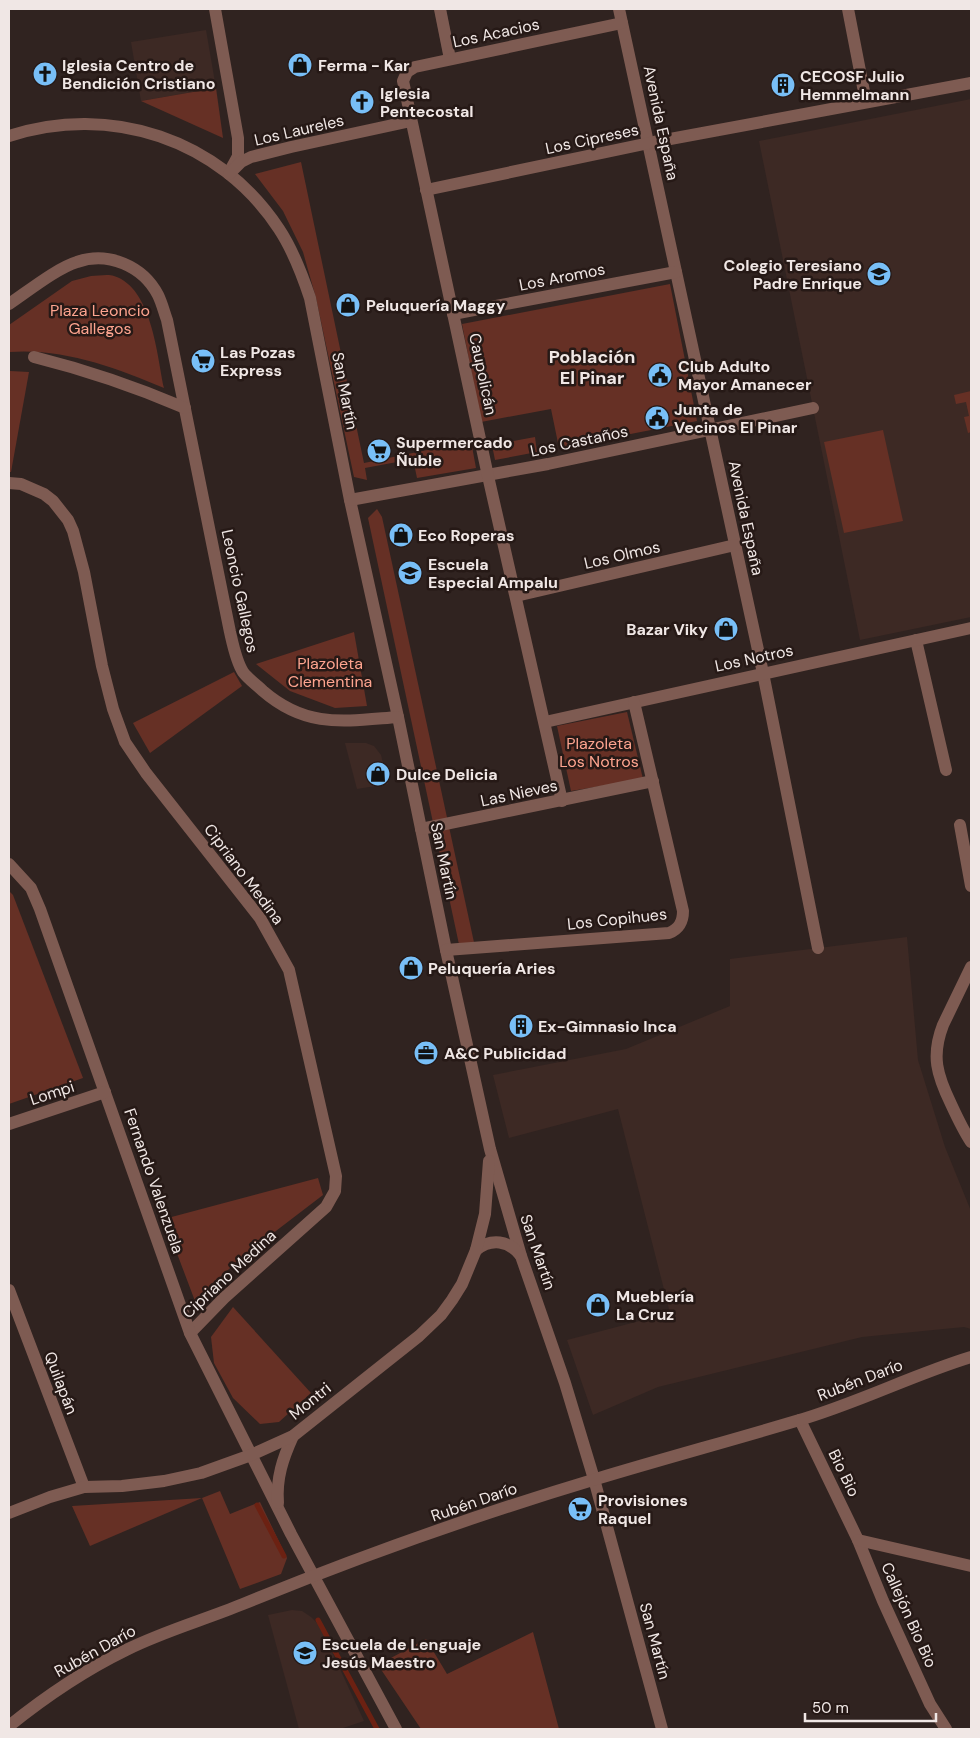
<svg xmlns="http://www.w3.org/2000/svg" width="980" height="1738" viewBox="0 0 980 1738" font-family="'DM Sans',sans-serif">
  <rect width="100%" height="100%" fill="#302320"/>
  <g fill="#3d2924">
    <path d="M206,30l10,58 -75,13 -10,-59z"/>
    <path d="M971,99v518l-111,23 -101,-499z"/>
    <path d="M366,743l8,3 7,9 7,29 -31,5 -12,-46z"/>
    <path d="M907,937l11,123 27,87 26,64v118l-7,-2 -102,10 -204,50 -65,28 -26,-75 103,-27 -52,-204 -109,29 -16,-63 133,-26 104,-43v-47z"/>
    <path d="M292,1610l10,1 9,6 9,9 44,95 -24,8h-41l-31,-114z"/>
  </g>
  <g fill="#663025">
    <path d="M216,88l7,50 -82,-37z"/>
    <path d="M301,162l63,301 107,-22 5,27 -59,10 -4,-19 -48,9 2,12 -13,-3 -38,-179 -13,-46 -20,-41 -28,-37z"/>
    <path d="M91,276c7,0 17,-2 23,0 38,12 43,79 50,112 -50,-21 -101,-40 -155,-36v-27l63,-44z"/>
    <path d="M670,284l27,137 -138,27 -8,-39 -70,13 -19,-98z"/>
    <path d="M10,371l19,1 -18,100h-2z"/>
    <path d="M971,391v41l-3,1 -4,-16 5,-1 -3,-14 -10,2 -2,-9z"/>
    <path d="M883,430l20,91 -59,12 -20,-91z"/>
    <path d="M535,437l2,15 -42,8 -3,-15z"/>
    <path d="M377,509l5,8 93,430 -15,2 -92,-431z"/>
    <path d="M354,632l13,74 -32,2 -45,-17 -34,-27z"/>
    <path d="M234,672l8,14 -92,67 -17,-30z"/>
    <path d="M627,712l16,67 -72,12 -14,-65z"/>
    <path d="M9,891l4,4 70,183 -74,26z"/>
    <path d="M318,1178l5,17 -81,62 -27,25 -17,27 -34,-90z"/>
    <path d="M233,1307l78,86 -32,29 -19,2 -27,-26 -19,-35 -3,-26z"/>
    <path d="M220,1491l10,23 30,-12 27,56 -6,16 -41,15 -38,-91 -112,48 -18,-40 130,-8z"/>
    <path d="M533,1632l26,97h-138l-43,-64 48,-26 21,35z"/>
  </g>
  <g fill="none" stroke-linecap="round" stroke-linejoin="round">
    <g stroke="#6c2112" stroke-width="5">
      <path d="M257,1505l27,51"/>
      <path d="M318,1620l59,109"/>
    </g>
    <g stroke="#7e5b52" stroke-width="12">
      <path d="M215,9l23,129v18l-6,11"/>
      <path d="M440,9l10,50"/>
      <path d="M619,9l144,664 55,275"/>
      <path d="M848,9l18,93"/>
      <path d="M9,136c101,-33 211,3 270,93 14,21 23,45 31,69l40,202 48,217 48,233 44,199 31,107 44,127 29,96 68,250"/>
      <path d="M229,174l12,-12 10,-5 40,-10 120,-26"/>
      <path d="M426,190l228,-48 317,-59"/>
      <path d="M9,304c18,-12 48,-36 68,-42 31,-11 66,4 81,33 4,8 6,17 9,25l63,312c3,13 6,29 13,40 5,7 14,13 20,19 44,38 82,30 135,26"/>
      <path d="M453,314l223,-42"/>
      <path d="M34,357c52,13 102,30 151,51"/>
      <path d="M9,483l12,1 23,10 9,7 15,19 5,11 11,41 18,94 11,43 12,33 21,31 114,145 29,52 47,206 -1,15 -9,16 -102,91 -34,35"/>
      <path d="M350,500l198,-36 265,-56"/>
      <path d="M516,596l219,-51"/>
      <path d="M916,640l30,130"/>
      <path d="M545,722l426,-94"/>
      <path d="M562,801l-74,-325 -85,-395 4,-9 8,-5 207,-44"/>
      <path d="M960,825l11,61"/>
      <path d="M421,829l232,-48"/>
      <path d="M9,864l22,24 9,21 150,424 101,201 105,195"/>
      <path d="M446,950l223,-17c10,-4 14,-11 14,-22l-49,-209"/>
      <path d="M971,967l-28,58c-12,31 -6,50 8,79 6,13 12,26 20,38"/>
      <path d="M9,1124l96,-32"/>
      <path d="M476,1250c15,-12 33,-10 45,6"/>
      <path d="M9,1290l75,197"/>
      <path d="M800,1420l58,120 25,61 47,103 16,25"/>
      <path d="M278,1503c-2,-25 5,-45 15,-67"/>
      <path d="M9,1513l41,-16 34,-10 38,-1 42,-5 37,-8 50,-18 42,-19 126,-100 22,-21 11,-15 10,-16 14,-34 9,-36 4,-53"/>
      <path d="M858,1540l113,26"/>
      <path d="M9,1726c36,-29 76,-56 117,-76 38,-19 78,-30 117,-46 115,-47 233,-89 353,-125 66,-20 133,-38 200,-58 60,-17 116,-46 175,-64"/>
    </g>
  </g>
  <defs>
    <symbol id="shop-disc" viewBox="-11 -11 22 22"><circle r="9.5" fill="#78bff7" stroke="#261916"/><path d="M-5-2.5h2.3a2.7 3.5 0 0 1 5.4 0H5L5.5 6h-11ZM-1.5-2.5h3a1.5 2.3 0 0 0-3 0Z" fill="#111"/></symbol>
    <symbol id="church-disc" viewBox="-11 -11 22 22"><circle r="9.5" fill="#78bff7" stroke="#261916"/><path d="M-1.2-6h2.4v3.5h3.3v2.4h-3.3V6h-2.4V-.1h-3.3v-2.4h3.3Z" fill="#111"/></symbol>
    <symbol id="building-disc" viewBox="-11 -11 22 22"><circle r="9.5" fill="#78bff7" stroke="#261916"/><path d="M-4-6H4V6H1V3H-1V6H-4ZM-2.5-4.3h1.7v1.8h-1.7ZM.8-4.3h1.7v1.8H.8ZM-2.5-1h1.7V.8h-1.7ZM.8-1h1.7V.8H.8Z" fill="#111"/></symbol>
    <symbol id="school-disc" viewBox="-11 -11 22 22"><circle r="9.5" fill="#78bff7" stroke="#261916"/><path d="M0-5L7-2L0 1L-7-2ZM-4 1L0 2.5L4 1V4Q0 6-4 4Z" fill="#111"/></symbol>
    <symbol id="supermarket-disc" viewBox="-11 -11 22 22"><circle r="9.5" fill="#78bff7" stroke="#261916"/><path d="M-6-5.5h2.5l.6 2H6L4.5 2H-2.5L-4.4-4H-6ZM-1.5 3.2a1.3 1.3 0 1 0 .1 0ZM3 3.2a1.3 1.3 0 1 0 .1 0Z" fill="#111"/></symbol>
    <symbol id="civic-disc" viewBox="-11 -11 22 22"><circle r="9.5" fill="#78bff7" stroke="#261916"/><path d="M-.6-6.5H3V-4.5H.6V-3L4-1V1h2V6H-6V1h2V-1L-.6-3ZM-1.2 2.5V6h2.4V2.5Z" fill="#111"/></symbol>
    <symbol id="office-disc" viewBox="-11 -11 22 22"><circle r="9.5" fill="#78bff7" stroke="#261916"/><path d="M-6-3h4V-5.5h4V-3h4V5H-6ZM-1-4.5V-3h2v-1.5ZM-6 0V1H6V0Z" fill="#111"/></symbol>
  </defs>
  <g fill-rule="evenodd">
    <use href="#shop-disc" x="286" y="51" width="28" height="28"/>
    <use href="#church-disc" x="31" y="60" width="28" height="28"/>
    <use href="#building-disc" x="769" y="71" width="28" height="28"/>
    <use href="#church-disc" x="348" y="88" width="28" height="28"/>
    <use href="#school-disc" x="865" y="260" width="28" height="28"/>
    <use href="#shop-disc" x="334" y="291" width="28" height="28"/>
    <use href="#supermarket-disc" x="189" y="347" width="28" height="28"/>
    <use href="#civic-disc" x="646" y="361" width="28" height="28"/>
    <use href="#civic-disc" x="643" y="404" width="28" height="28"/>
    <use href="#supermarket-disc" x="365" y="437" width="28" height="28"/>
    <use href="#shop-disc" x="387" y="521" width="28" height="28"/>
    <use href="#school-disc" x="396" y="559" width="28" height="28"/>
    <use href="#shop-disc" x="712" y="615" width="28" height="28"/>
    <use href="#shop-disc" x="364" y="760" width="28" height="28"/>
    <use href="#shop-disc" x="397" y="954" width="28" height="28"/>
    <use href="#building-disc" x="507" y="1012" width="28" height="28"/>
    <use href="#office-disc" x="412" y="1039" width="28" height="28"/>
    <use href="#shop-disc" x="584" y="1291" width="28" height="28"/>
    <use href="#supermarket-disc" x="566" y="1495" width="28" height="28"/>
    <use href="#school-disc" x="291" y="1639" width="28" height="28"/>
  </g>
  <g text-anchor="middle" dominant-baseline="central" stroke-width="5" stroke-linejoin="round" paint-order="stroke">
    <g font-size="16" fill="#f0e7e5" stroke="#261916">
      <text transform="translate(496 33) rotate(-12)">Los Acacios</text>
      <text transform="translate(661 123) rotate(78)">Avenida España</text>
      <text transform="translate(299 130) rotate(-13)">Los Laureles</text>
      <text transform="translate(592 139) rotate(-12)">Los Cipreses</text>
      <text transform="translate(562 277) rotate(-11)">Los Aromos</text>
      <text transform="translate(483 374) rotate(78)">Caupolicán</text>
      <text transform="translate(345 391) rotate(79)">San Martín</text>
      <text transform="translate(579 441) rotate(-12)">Los Castaños</text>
      <text transform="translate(746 518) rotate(78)">Avenida España</text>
      <text transform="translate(622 555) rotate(-13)">Los Olmos</text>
      <text transform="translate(240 591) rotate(78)">Leoncio Gallegos</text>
      <text transform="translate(754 658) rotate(-12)">Los Notros</text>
      <text transform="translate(519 793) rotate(-12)">Las Nieves</text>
      <text transform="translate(444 861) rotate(78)">San Martín</text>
      <text transform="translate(244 874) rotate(53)">Cipriano Medina</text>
      <text transform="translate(617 919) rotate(-6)">Los Copihues</text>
      <text transform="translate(52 1093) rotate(-18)">Lompi</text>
      <text transform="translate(154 1181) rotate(71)">Fernando Valenzuela</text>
      <text transform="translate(538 1252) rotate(71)">San Martín</text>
      <text transform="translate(229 1274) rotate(-43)">Cipriano Medina</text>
      <text transform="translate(860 1380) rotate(-21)">Rubén Darío</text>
      <text transform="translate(61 1383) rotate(69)">Quilapán</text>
      <text transform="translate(310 1401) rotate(-39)">Montri</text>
      <text transform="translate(844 1473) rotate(64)">Bio Bio</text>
      <text transform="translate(474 1502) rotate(-19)">Rubén Darío</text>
      <text transform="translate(909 1615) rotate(66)">Callejón Bio Bio</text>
      <text transform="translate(655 1641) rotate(75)">San Martín</text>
      <text transform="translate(95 1651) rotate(-29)">Rubén Darío</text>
    </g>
    <g font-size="16" font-weight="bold" fill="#f0e7e5" stroke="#261916" text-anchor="start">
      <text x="62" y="65">Iglesia Centro de<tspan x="62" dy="18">Bendición Cristiano</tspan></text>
      <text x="318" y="65">Ferma - Kar</text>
      <text x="800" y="76">CECOSF Julio<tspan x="800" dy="18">Hemmelmann</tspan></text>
      <text x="380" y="93">Iglesia<tspan x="380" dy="18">Pentecostal</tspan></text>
      <text x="862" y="265" text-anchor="end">Colegio Teresiano<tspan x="862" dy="18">Padre Enrique</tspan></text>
      <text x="366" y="305">Peluquería Maggy</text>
      <text x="220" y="352">Las Pozas<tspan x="220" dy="18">Express</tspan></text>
      <text x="678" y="366">Club Adulto<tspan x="678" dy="18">Mayor Amanecer</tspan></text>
      <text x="674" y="409">Junta de<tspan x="674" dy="18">Vecinos El Pinar</tspan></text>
      <text x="396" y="442">Supermercado<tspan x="396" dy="18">Ñuble</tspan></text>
      <text x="418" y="535">Eco Roperas</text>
      <text x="428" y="564">Escuela<tspan x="428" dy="18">Especial Ampalu</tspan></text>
      <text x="708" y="629" text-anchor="end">Bazar Viky</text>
      <text x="396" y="774">Dulce Delicia</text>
      <text x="428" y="968">Peluquería Aries</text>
      <text x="538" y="1026">Ex-Gimnasio Inca</text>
      <text x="444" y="1053">A&amp;C Publicidad</text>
      <text x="616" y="1296">Mueblería<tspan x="616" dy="18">La Cruz</tspan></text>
      <text x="598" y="1500">Provisiones<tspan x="598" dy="18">Raquel</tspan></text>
      <text x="322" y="1644">Escuela de Lenguaje<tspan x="322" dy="18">Jesús Maestro</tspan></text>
    </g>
    <g font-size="16" fill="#fea48f" stroke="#261916">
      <text x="100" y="310">Plaza Leoncio<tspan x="100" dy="18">Gallegos</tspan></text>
      <text x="330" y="663">Plazoleta<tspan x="330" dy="18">Clementina</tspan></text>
      <text x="599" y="743">Plazoleta<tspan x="599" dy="18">Los Notros</tspan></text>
    </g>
    <g font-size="18" font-weight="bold" fill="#f0e7e5" stroke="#261916">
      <text x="592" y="357">Población<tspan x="592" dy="21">El Pinar</tspan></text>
    </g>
  </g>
  <rect width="980" height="1738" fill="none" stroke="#f0e7e5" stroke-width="20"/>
  <path d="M805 1713v8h131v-8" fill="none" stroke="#f0e7e5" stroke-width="2.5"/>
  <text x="812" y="1713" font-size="15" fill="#f0e7e5" stroke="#261916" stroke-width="4" paint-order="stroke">50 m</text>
</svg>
